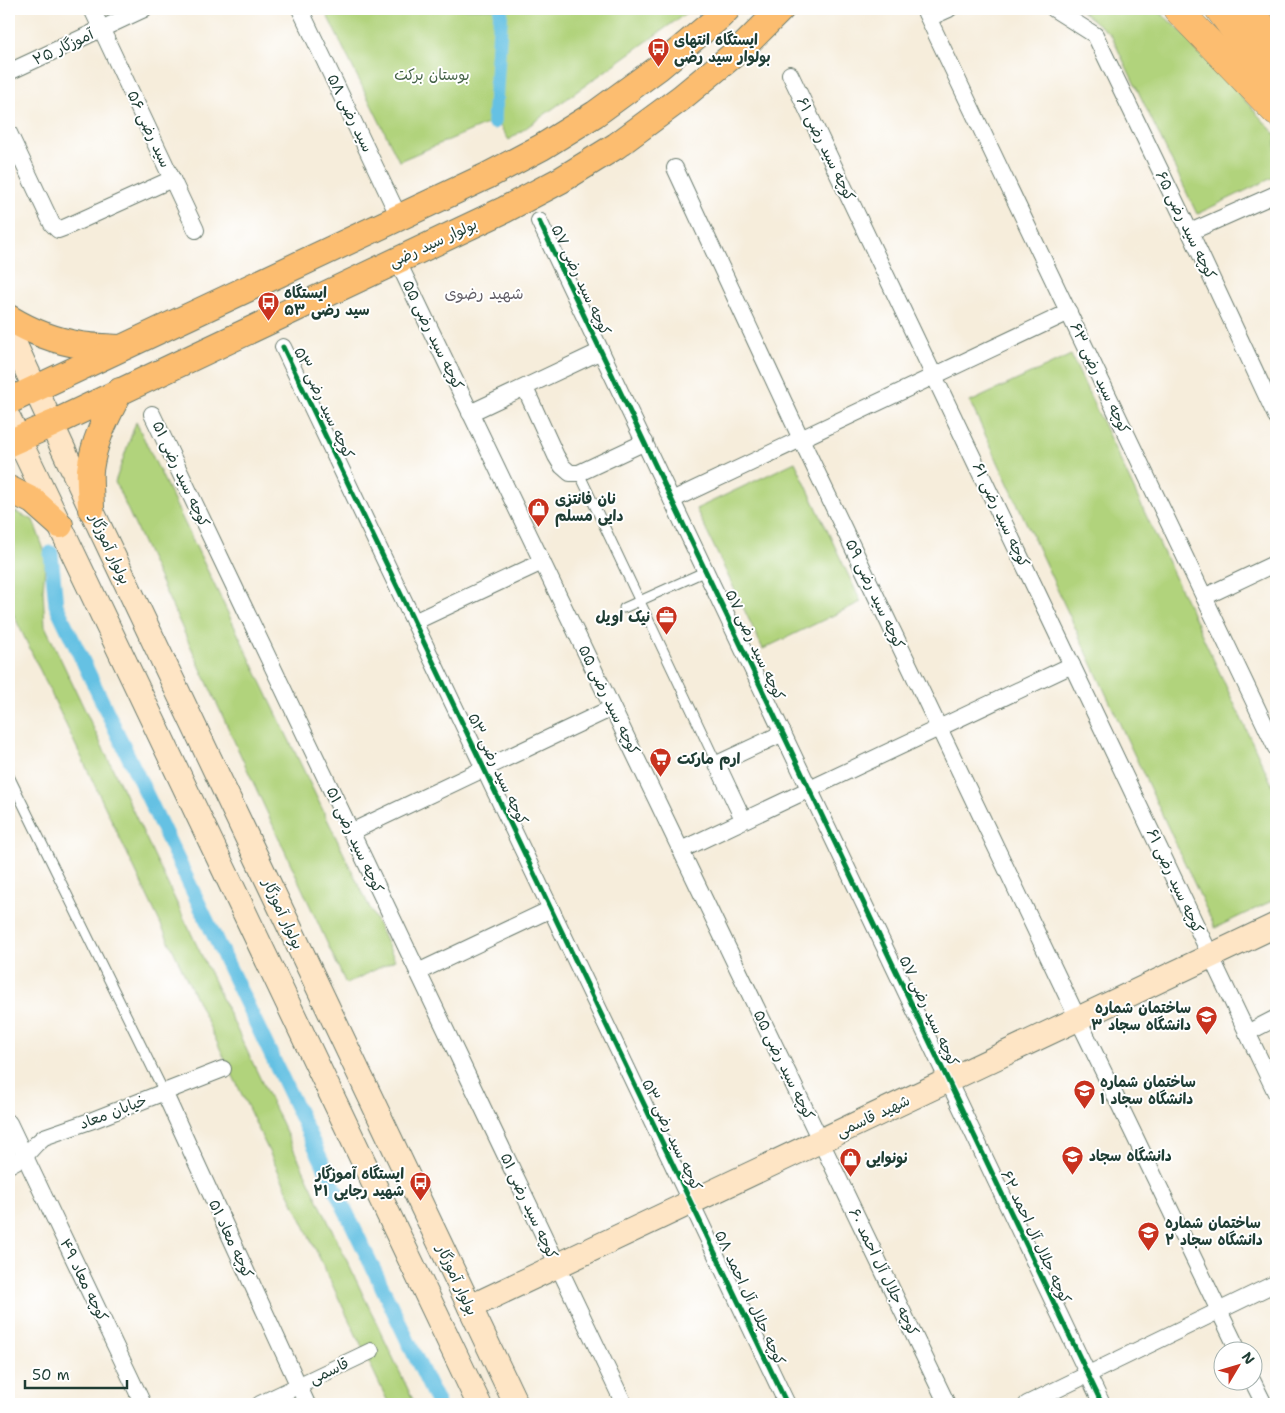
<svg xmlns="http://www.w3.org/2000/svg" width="1285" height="1413" viewBox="0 0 1285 1413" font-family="'Shantell Sans','Playpen Sans Arabic',sans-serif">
  <rect width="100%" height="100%" fill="#fff"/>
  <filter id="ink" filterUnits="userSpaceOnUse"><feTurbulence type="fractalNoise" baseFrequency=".02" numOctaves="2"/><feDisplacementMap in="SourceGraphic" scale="10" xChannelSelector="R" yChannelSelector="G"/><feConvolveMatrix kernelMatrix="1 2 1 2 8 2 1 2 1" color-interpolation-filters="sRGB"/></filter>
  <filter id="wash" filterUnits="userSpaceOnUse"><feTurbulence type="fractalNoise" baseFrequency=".0096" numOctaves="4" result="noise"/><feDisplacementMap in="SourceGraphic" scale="20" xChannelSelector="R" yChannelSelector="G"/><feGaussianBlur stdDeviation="1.12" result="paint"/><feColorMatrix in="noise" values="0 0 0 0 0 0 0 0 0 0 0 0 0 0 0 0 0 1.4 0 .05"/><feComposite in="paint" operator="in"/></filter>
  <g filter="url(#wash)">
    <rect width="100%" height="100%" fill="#f6eddb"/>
    <g fill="#b1d37b" stroke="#688858">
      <path d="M324,9h368l-183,131 -13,-20 -97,41z"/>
      <path d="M1079,9h77l34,30 86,96v41l-79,38 -86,-179z"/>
      <path d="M1071,355l205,438v106l-61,29 -245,-526z"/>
      <path d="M136,422l259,538 -49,24 -231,-502z"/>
      <path d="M795,462l66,140 -98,47 -67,-140z"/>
      <path d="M9,509l24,11 13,35 -3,35 2,36 370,778h-26l-380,-799z"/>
    </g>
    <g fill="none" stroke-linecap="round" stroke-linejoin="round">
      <g stroke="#65c1e3" stroke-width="15">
        <path d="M494,122l7,-113"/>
        <path d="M51,553l5,52 382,799"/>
      </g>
    </g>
  </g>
  <g filter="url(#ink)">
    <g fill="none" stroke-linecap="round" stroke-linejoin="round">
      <defs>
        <g id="lane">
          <path d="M579,473l138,291"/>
          <path d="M624,608l82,-37"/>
          <path d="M9,776l155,316"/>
        </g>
        <g id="street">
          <path d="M92,9l104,221"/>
          <path d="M300,9l99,208"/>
          <path d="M924,9l352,739"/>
          <path d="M1054,9l41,26 95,197 86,184"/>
          <path d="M929,18l20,-9"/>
          <path d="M9,72l135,-63"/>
          <path d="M790,74l486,1019"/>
          <path d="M9,133l43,91 6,6 8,-3 106,-48"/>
          <path d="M675,168l126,271 277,580 160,331"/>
          <path d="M539,221l563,1183"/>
          <path d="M1190,232l86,-38"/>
          <path d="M397,260l550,1144"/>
          <path d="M283,347l504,1057"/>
          <path d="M525,388l31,68 6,10 8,7h9l66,-31"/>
          <path d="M470,413l131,-62"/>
          <path d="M152,414l472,990"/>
          <path d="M672,500l397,-188"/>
          <path d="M1204,597l72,-34"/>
          <path d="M414,622l128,-60"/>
          <path d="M743,819l-26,-55 66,-31"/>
          <path d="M351,832l261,-124"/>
          <path d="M681,850l391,-185"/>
          <path d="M418,972l133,-63"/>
          <path d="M1247,1033l29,-15"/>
          <path d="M164,1092l143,312"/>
          <path d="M9,1123l134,281"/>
          <path d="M9,1165l16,-9 11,-12 8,-7 49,-17 130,-51"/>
          <path d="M1252,1380l12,24"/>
          <path d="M260,1404l111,-53"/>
          <path d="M1027,1404l249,-121"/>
        </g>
        <g id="secondary">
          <path d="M9,332l82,177 425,895"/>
          <path d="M9,419l470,985"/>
          <path d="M470,1307l806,-382"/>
        </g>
        <g id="primary">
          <path d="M9,318c21,13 47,23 72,27 13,2 26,2 39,3"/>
          <path d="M9,401l478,-225 55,-29 53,-33 63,-46 60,-50 9,-9"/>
          <path d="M9,443l43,-19 452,-214 57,-30 55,-34 65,-48 63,-52 37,-37"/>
          <path d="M9,489l24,12 27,24"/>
          <path d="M91,509c0,-13 -2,-26 -1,-39 4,-30 16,-52 30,-79"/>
        </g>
        <g id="highway">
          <path d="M1177,9l99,103"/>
          <path d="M1219,9l57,76"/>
          <path d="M1249,9l27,36"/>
        </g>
      </defs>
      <use href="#lane" stroke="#6a7b6e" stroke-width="11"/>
      <use href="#street" stroke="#6a7b6e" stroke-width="18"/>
      <use href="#secondary" stroke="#6a7b6e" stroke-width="26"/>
      <use href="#primary" stroke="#6a7b6e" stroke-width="28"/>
      <use href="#highway" stroke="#6a7b6e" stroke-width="29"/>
      <use href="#lane" stroke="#fff" stroke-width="9"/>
      <use href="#street" stroke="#fff" stroke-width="16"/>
      <use href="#secondary" stroke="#fee5c5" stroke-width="24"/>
      <use href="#primary" stroke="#fcbd6f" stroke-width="26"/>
      <use href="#highway" stroke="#fcbd6f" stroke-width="28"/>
      <defs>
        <g id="cycleway">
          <path d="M539,221l563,1183"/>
          <path d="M283,347l504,1057"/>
        </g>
      </defs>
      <use href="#cycleway" stroke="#fff" stroke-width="8"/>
      <use href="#cycleway" stroke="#00873e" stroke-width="5"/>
    </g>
  </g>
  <defs>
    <symbol id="bus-pin" viewBox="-11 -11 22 30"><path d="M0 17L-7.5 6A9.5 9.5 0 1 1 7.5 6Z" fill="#c8321e" stroke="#fff"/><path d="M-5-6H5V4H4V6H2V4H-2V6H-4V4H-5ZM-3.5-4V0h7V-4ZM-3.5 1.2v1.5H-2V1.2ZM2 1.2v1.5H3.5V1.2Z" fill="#fff"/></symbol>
    <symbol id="shop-pin" viewBox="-11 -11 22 30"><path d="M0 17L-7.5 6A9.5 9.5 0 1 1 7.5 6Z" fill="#c8321e" stroke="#fff"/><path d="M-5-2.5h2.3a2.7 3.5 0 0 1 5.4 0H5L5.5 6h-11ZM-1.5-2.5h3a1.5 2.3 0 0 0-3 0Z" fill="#fff"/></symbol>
    <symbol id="office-pin" viewBox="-11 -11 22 30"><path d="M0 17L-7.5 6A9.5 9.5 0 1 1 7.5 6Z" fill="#c8321e" stroke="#fff"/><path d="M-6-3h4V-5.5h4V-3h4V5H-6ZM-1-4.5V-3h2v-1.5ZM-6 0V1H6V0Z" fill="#fff"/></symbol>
    <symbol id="supermarket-pin" viewBox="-11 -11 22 30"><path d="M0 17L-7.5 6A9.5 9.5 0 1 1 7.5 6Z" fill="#c8321e" stroke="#fff"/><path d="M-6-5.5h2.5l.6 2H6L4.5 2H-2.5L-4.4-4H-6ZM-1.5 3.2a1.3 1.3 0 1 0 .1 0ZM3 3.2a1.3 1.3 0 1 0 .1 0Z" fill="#fff"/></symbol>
    <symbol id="university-pin" viewBox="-11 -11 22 30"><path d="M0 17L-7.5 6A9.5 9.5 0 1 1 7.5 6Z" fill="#c8321e" stroke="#fff"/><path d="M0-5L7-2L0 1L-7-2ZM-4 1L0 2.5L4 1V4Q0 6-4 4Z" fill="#fff"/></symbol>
  </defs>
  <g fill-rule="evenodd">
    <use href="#bus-pin" x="646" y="36" width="25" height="34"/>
    <use href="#bus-pin" x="256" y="290" width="25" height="34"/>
    <use href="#shop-pin" x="526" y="496" width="25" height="34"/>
    <use href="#office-pin" x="654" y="604" width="25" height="34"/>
    <use href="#supermarket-pin" x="648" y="746" width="25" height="34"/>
    <use href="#university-pin" x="1194" y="1004" width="25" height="34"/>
    <use href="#university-pin" x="1072" y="1078" width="25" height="34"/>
    <use href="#university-pin" x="1060" y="1144" width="25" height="34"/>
    <use href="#shop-pin" x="838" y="1146" width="25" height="34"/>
    <use href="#bus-pin" x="408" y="1170" width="25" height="34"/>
    <use href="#university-pin" x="1136" y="1220" width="25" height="34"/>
  </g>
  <g text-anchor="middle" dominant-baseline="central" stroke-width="4" stroke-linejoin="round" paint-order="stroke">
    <g font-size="15" font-weight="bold" fill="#1f3d34" stroke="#fff" text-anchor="start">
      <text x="674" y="40">ایستگاه انتهای<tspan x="674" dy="17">بولوار سید رضی</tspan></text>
      <text x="284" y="293">ایستگاه<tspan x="284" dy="17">سید رضی ۵۳</tspan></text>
      <text x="555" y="499">نان فانتزی<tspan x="555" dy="17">دایی مسلم</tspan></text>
      <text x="650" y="617" text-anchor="end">نیک اویل</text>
      <text x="677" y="759">ارم مارکت</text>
      <text x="1191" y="1008" text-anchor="end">ساختمان شماره<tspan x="1191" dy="17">۳ دانشگاه سجاد</tspan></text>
      <text x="1100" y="1082">ساختمان شماره<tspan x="1100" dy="17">۱ دانشگاه سجاد</tspan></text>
      <text x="1089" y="1156">دانشگاه سجاد</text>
      <text x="866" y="1158">نونوایی</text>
      <text x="404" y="1174" text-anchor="end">ایستگاه آموزگار<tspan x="404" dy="17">شهید رجایی ۲۱</tspan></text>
      <text x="1165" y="1223">ساختمان شماره<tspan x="1165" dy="17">۲ دانشگاه سجاد</tspan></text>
    </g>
    <g font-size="15" fill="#1f3d34" stroke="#fff">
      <text transform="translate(63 47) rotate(-25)">آموزگار ۲۵</text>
      <text transform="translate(350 113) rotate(64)">سید رضی ۵۸</text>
      <text transform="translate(149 129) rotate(65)">سید رضی ۵۶</text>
      <text transform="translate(826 149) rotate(64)">کوچه سید رضی ۶۱</text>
      <text transform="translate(1186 225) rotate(64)">کوچه سید رضی ۶۵</text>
      <text transform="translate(433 243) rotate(-25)">بولوار سید رضی</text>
      <text transform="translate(581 280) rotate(65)">کوچه سید رضی ۵۷</text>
      <text transform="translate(433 335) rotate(64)">کوچه سید رضی ۵۵</text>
      <text transform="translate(1100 378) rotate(65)">کوچه سید رضی ۶۳</text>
      <text transform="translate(324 403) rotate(65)">کوچه سید رضی ۵۳</text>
      <text transform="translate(181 474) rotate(65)">کوچه سید رضی ۵۱</text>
      <text transform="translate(1001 515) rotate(65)">کوچه سید رضی ۶۱</text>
      <text transform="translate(110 549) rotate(65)">بولوار آموزگار</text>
      <text transform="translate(875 594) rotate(65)">کوچه سید رضی ۵۹</text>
      <text transform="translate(755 645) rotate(65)">کوچه سید رضی ۵۷</text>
      <text transform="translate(609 700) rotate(64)">کوچه سید رضی ۵۵</text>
      <text transform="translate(498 769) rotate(65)">کوچه سید رضی ۵۳</text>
      <text transform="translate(355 840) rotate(65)">کوچه سید رضی ۵۱</text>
      <text transform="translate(1175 881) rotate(65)">کوچه سید رضی ۶۱</text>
      <text transform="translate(283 914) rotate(65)">بولوار آموزگار</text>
      <text transform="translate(929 1011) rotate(65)">کوچه سید رضی ۵۷</text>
      <text transform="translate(784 1065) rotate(64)">کوچه سید رضی ۵۵</text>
      <text transform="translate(113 1112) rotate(-21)">خیابان معاد</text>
      <text transform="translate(873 1116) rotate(-25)">شهید قاسمی</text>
      <text transform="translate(672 1135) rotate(65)">کوچه سید رضی ۵۳</text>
      <text transform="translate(529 1206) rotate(65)">کوچه سید رضی ۵۱</text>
      <text transform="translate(1036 1237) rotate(65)">کوچه جلال آل احمد ۶۲</text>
      <text transform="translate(231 1239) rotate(65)">کوچه معاد ۵۱</text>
      <text transform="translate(884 1272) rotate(64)">کوچه جلال آل احمد ۶۰</text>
      <text transform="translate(84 1280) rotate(64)">کوچه معاد ۴۹</text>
      <text transform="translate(457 1280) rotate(65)">بولوار آموزگار</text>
      <text transform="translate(750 1298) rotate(65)">کوچه جلال آل احمد ۵۸</text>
      <text transform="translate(329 1371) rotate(-25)">قاسمی</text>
    </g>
    <g font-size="15" fill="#446246" stroke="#fff">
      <text x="432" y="75">بوستان برکت</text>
    </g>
    <g font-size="16" fill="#635f67" stroke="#fff">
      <text x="484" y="293">شهید رضوی</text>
    </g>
  </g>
  <rect width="1285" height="1413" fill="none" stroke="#fff" stroke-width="30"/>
  <g transform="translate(1238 1366) rotate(52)"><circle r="24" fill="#ffffff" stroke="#a5b1ae"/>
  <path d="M0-4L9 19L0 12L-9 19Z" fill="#c8321e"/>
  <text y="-8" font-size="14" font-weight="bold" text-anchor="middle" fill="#1f3d34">N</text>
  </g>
  <path d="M25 1380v8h102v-8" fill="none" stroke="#1f3d34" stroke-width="2.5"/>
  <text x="32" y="1380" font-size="15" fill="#1f3d34" stroke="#ffffff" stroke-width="4" paint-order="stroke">50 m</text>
</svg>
